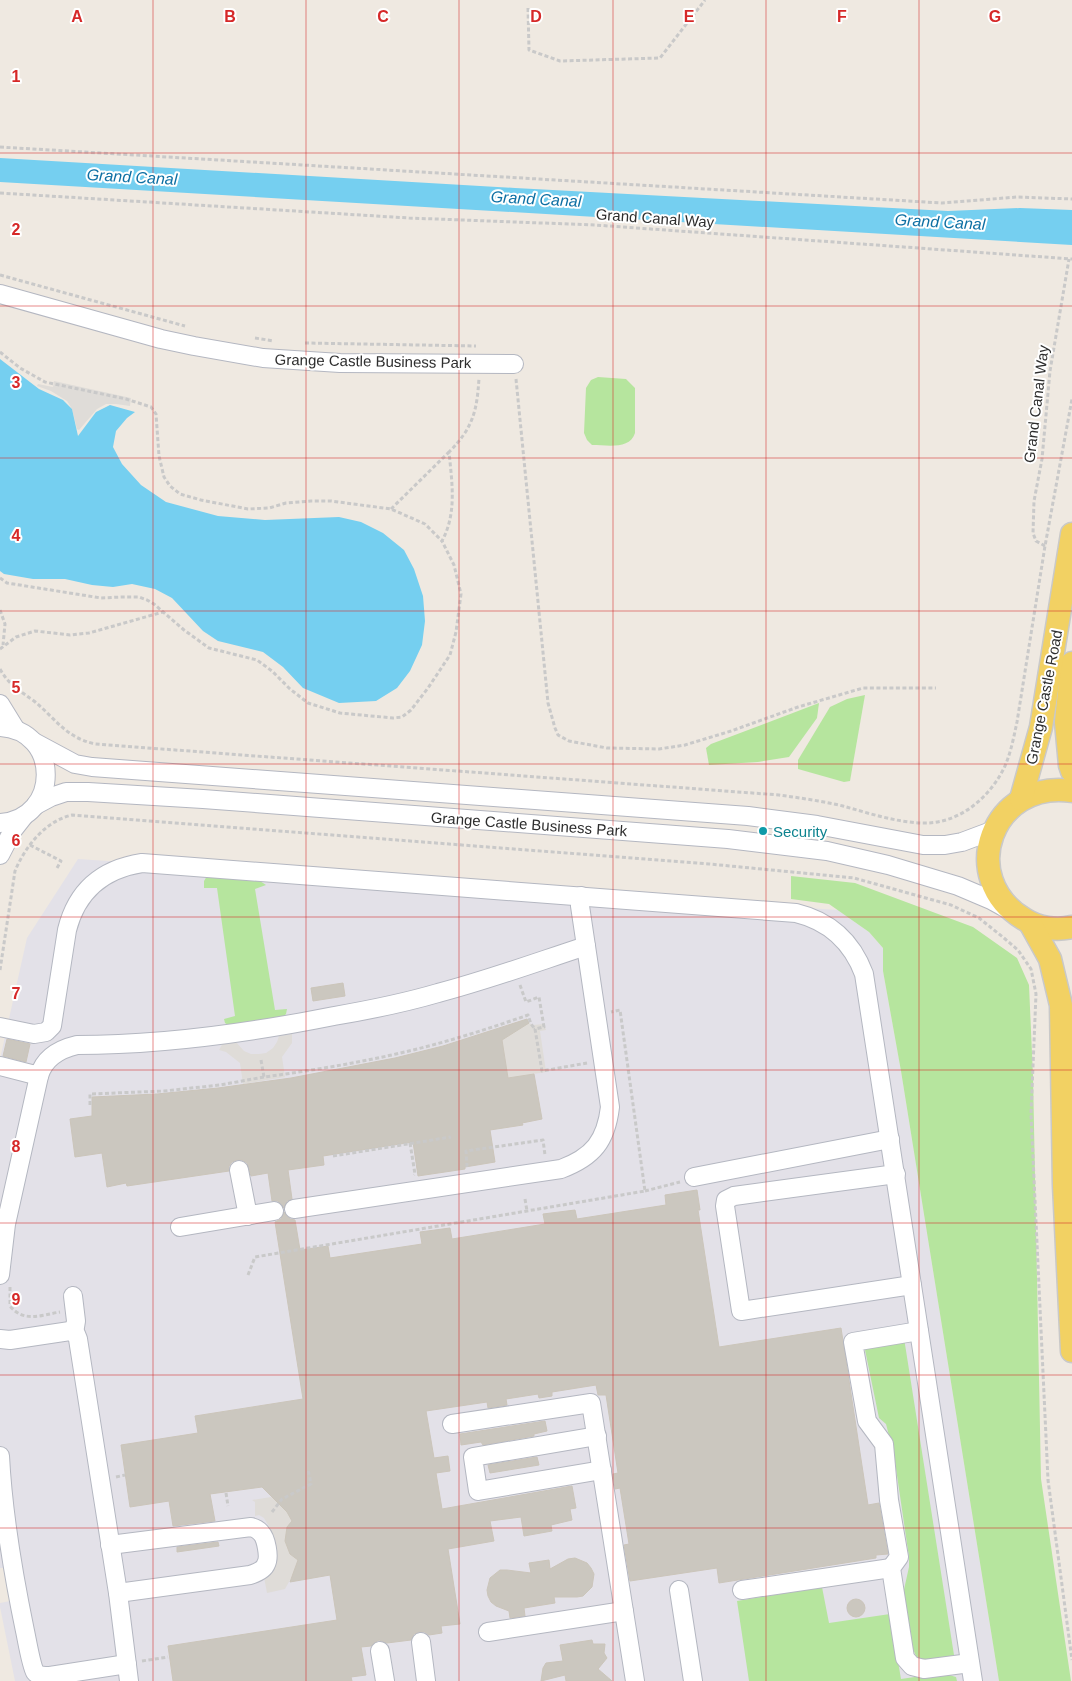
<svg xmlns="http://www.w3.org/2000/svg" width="1072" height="1681" viewBox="0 0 1072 1681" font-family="Helvetica,sans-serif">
  <rect width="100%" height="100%" fill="#efe9e1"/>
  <path fill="#e3e1e8" d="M78,859l760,51 31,22 14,16v23l18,100 98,610h-984l-15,-74v-4l10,-2 -6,-33h-4v-509l27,-121z"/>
  <g fill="#b6e59e">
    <path d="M598,377l28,2 9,9v45c-5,17 -28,12 -43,12l-5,-5 -3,-7 2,-45 5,-8z"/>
    <path d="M865,695l-15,86 -6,1 -46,-13v-9l32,-53 17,-8z"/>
    <path d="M819,703l-2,15 -28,39 -31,5 -49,3 -3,-17 5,-4z"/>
    <path d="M207,876l53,5 6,4 -11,4 20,121 12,-1 -1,5 -3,3 -55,8 -3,-2 -1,-4 11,-3 -18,-128h-13v-7z"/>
    <path d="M791,876l64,7 118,44 44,31 12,27 4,91 8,403 30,202h-72l-98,-610 -18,-100v-23l-14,-16 -40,-28 -38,-5z"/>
    <path d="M904,1338l50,317 -12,5h-20l-6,-4 -3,-7 -10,-55 6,-27v-10l-15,-102 -8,-31 -7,-6 -15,-73z"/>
    <path d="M822,1587l7,36 61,-9 11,65 41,-6 14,4 1,4h-208l-12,-80z"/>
  </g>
  <g fill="#dfdcd8">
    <path d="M54,381l77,17 -1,8 -14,-2h-10l-9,5 -18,21 -2,-1 -5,-20 -5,-8 -16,-10 -14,-5 1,-2 15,3z"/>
    <path d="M529,1023l4,2 11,-1 2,6 -6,1 6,41 -38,6 -6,-38z"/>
    <path d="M292,1034v9l-10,14 3,20 -42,7 -3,-21 -14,-11 -7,-2 4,-7 13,-1 8,9 7,3h8l7,-1 7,-5 4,-6 2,-6z"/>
    <path d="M271,1497l5,4h5l-4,1 10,10 5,9 6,39 -3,11 -10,18 -18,4 -3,-16 5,-1 2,-3 4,-10 -4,-33 -7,-12 -5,-3 -4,1v-14l-3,-2z"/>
  </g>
  <g fill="#75cff0">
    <path d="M0,158l515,30 433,23 72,-3 52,2v35l-1072,-63z"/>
    <path d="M0,359l39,30 24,11 9,9 6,27 18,-24 14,-7 25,7 -8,6 -11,13 -3,16 9,17 19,21 25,17 52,14 47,4 74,-3 22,5 22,11 21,17 10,19 9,27 2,25 -3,24 -12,26 -13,17 -21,13 -37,2 -36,-15 -20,-21 -20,-15 -45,-11 -15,-10 -31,-33 -17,-9 -23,-5 -19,3 -21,-2 -27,-6h-32l-29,-5 -4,-3z"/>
  </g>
  <g fill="#cbc7bf" stroke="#cbc5ba">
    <path d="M343,983l2,13 -32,5 -2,-13z"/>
    <path d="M527,1019l2,4 -27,17 6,38 26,-4 8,45 -20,4 1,2 -33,5 5,32 -30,5v2l-47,7 -5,-34 -90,14 1,9 -36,5 4,29 -5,2 -3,7 -6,-7h-6l-4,-28 -17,3 -4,-13 -5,-3h-5l-5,2 -3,4v5l-102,15 -1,-3 -19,4 -5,-34 -27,4 -5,-38 22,-3v-19l65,-3 61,-6 73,-10 104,-20 48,-12z"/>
    <path d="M7,1039l23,5 -4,18 -23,-6z"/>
    <path d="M697,1190l3,20h-2l21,137 122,-19 27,177 11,-2 9,51 -12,1v3l-157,25 -2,-15 -87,13 -6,-36 5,-1 -9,-56 -5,1 -2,-15 5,-1 -12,-78h-8l-2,-10 -44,7v4l-13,2 -1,-4 -32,5 1,6 -19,3 -1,-6 -61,9 8,47 14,-2 2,15 -14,2 6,36 130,-23 4,22 -6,1 2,11 -21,5 1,6 -28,5 -3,-19 -31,4 4,20 -46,8 12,75 -19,2 1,7 -13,2 -4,-3h-6l-5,2 -3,6 -24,3 -8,-3 -5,3 -3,3 -10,1 5,28 -15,2 1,4h-179l-5,-35 169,-26 -7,-45 -40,7 8,-22 -8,-6 -5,-13 2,-14 5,-6 -5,-9 -25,-25 -52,7 5,27 -42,5 -4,-25 -39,6 -9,-62 77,-12 -3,-17 108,-17 -28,-177 6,-3 3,-7 6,7 5,1 5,30 28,-4 2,12 92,-14 -2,-12 30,-4 2,11 93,-15 -2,-10 32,-4 2,9 89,-14 -1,-10z"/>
    <path d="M545,1421l2,10 -13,3v2l-51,9 -2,-3 -20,3 -1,-11z"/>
    <path d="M537,1457l2,8 -49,8 -2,-8z"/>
    <path d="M218,1542l1,4 -42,6v-5z"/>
    <path d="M575,1558l12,5 4,5 3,6 -2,13 -9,9 -6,1h-23l1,6 -31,5 1,8 -15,2 -1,-7 -13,-5 -5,-4 -3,-6 -1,-6 3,-12 10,-8h7l24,3 -2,-10 20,-3 1,9 18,-10z"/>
    <circle cx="856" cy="1608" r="9"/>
    <path d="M592,1640l1,4h12l-1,9 3,5 -9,11 14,12h-46l-1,-6 -24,6 2,-13 3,-5 17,-2 -3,-16z"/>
  </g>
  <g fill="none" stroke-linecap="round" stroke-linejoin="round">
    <defs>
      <g id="minor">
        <path d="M0,294l161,45 33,7 69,12 77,5 174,1"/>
        <path d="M0,704l16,26"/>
        <path d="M0,727c61,3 61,92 0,96"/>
        <path d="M34,742l41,22 17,3 656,49 69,9 106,20h22l17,-3 32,-12"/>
        <path d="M36,805l15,-8 15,-5h22l115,7 525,40 99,12 61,14 70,21 33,14 18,10"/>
        <path d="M0,855l13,-25 11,-14"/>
        <path d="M0,1027l34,7 12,-2 6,-6 2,-13 13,-83c10,-40 36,-61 75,-67l654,50c33,8 56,29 68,61l109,707"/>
        <path d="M0,1066l39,10c5,-18 21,-27 38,-31 87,0 172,-12 257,-29 35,-6 70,-13 104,-23 50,-13 99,-31 148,-47"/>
        <path d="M239,1170l9,46"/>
        <path d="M896,1174l-162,22 -8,4 -1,6 16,105 171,-26"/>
        <path d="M694,1177l196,-38"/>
        <path d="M294,1209l267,-40c32,-12 45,-28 49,-62l-30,-201 1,-10"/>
        <path d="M180,1227l94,-16"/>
        <path d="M0,1275l6,-51 33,-148"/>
        <path d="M73,1296l3,25 -2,12"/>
        <path d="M919,1331l-66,11 14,79 17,23 5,56 10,57 -8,11 14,90 7,8 12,3 46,-6"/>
        <path d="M0,1339l10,1 60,-9 6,3 2,5 40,254 11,88"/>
        <path d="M452,1424l139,-21 44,278"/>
        <path d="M597,1436l-124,21 5,34 124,-21"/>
        <path d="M0,1456c3,59 13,117 25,175 2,9 6,34 10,41 3,4 10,4 15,4l77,-12"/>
        <path d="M110,1545l141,-18c4,1 7,2 10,6 5,5 9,24 5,31 -2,6 -10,9 -16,11l-132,18"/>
        <path d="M679,1590l14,91"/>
        <path d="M742,1590l149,-22"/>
        <path d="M488,1632l136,-21"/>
        <path d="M421,1642l5,39"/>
        <path d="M380,1651l5,30"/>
      </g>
      <g id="major">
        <path d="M1072,663l-6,59 4,43 2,6"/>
        <path d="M1072,791c-80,-12 -116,87 -48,128 14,9 32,12 48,8"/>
        <path d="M1021,799l20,-72 31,-193"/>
        <path d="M1030,923l20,36 11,46 3,180 8,166"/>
      </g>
    </defs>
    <use href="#minor" stroke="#b4b7c1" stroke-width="20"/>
    <use href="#major" stroke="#c9c9c9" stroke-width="25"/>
    <g stroke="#c9c9c9" stroke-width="3" stroke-dasharray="4 2.5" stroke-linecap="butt">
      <path d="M528,8l1,42 31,11 100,-3 45,-58"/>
      <path d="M0,147l942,56 75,-6 55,2"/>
      <path d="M0,193l409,25 186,7 477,34"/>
      <path d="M0,275l185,51"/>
      <path d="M255,338l19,3"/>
      <path d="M305,343l171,3"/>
      <path d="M0,352l20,16 25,14 81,17 25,8 5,7 3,42 5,21 6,9 10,8 21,6 47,9 21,-1 17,-5 25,-2h20l60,8 34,15 17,17"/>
      <path d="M516,379l32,324 7,25 3,7 11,6 38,7 52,1 26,-4 46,-14 67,-24 65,-19h73"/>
      <path d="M391,509l58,-57"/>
      <path d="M1045,546l-9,-5 -3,-8 1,-32 8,-42 8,-88 19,-112"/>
      <path d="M0,578l7,5 94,15 21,-1h17l8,3 7,4 30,26 25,18 48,12 15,11 18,18 18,14 32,10 53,5 9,-1 9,-7 17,-22 22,-33 6,-23 5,-38 -7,-29 -12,-24c15,-28 10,-58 7,-89 24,-24 28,-41 30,-74"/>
      <path d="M0,610l5,14 -2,21"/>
      <path d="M0,649l16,-12 19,-6 35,4 19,-2 74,-21"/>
      <path d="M0,669c8,15 20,22 34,32 22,18 31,36 61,43l684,51c21,3 43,6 64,11 25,7 52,16 78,17 37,2 69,-25 84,-57 6,-14 9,-30 12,-44l28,-176 27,-147"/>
      <path d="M30,845l31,16 -5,9"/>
      <path d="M0,970l15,-99c10,-24 30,-50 57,-56l637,49 145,14 97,27 28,13 25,20 14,12 13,19 5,25 -5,120 17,366 24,180"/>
      <path d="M520,985l6,17 13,-5 5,30 -9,2 7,42 45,-8"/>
      <path d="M261,1060l3,17c44,-6 88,-13 132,-23 45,-10 89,-24 132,-39l3,9 4,5"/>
      <path d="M90,1105v-11l74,-3 56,-6 44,-8"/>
      <path d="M410,1143l5,31 -1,1"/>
      <path d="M333,1156l118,-19"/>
      <path d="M467,1167l-1,-16 77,-11 2,15"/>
      <path d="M645,1191l35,-9"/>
      <path d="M525,1199l2,12"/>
      <path d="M248,1275l7,-18 390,-66 -25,-181 -9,2"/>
      <path d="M10,1287v19c14,17 31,9 50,6"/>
      <path d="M116,1477l9,-2"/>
      <path d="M226,1493l2,13"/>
      <path d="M272,1512l10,-13 29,-15 -3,-15"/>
      <path d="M142,1661l26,-4"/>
    </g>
    <use href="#minor" stroke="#fff" stroke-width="18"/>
    <use href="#major" stroke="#f2d163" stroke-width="22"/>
  </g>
  <path fill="none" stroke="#d62828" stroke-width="1" stroke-opacity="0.55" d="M153,0v1681M306,0v1681M459,0v1681M613,0v1681M766,0v1681M919,0v1681M0,153h1072M0,306h1072M0,458h1072M0,611h1072M0,764h1072M0,917h1072M0,1070h1072M0,1223h1072M0,1375h1072M0,1528h1072"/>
  <circle fill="#0f9aa8" stroke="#fff" stroke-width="2" cx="763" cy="831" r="5"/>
  <g text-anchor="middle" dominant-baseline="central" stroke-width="4" stroke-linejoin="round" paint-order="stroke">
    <g font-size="15" fill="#2e2e2e" stroke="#fff">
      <text transform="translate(655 218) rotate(4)">Grand Canal Way</text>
      <text transform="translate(373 361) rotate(1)">Grange Castle Business Park</text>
      <text transform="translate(1036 404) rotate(-83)">Grand Canal Way</text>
      <text transform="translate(1044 697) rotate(-79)">Grange Castle Road</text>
      <text transform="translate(529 824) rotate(4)">Grange Castle Business Park</text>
    </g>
    <g font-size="15" fill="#0d838f" stroke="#fff" text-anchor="start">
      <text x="773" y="831">Security</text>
    </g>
    <g font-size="16" font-style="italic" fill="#0d6fa3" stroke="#fff">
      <text transform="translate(132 177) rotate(3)">Grand Canal</text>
      <text transform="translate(536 199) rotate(3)">Grand Canal</text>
      <text transform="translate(940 222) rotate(3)">Grand Canal</text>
    </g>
  </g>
  <g font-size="16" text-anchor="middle" font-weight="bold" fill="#d62828" stroke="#fff" stroke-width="4" stroke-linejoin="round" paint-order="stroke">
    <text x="77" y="22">A</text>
    <text x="230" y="22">B</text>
    <text x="383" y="22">C</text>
    <text x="536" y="22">D</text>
    <text x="689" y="22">E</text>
    <text x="842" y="22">F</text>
    <text x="995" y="22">G</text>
    <text x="16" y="82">1</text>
    <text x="16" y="235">2</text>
    <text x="16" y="388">3</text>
    <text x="16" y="541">4</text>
    <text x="16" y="693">5</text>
    <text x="16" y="846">6</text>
    <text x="16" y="999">7</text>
    <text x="16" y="1152">8</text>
    <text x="16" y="1305">9</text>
  </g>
</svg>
